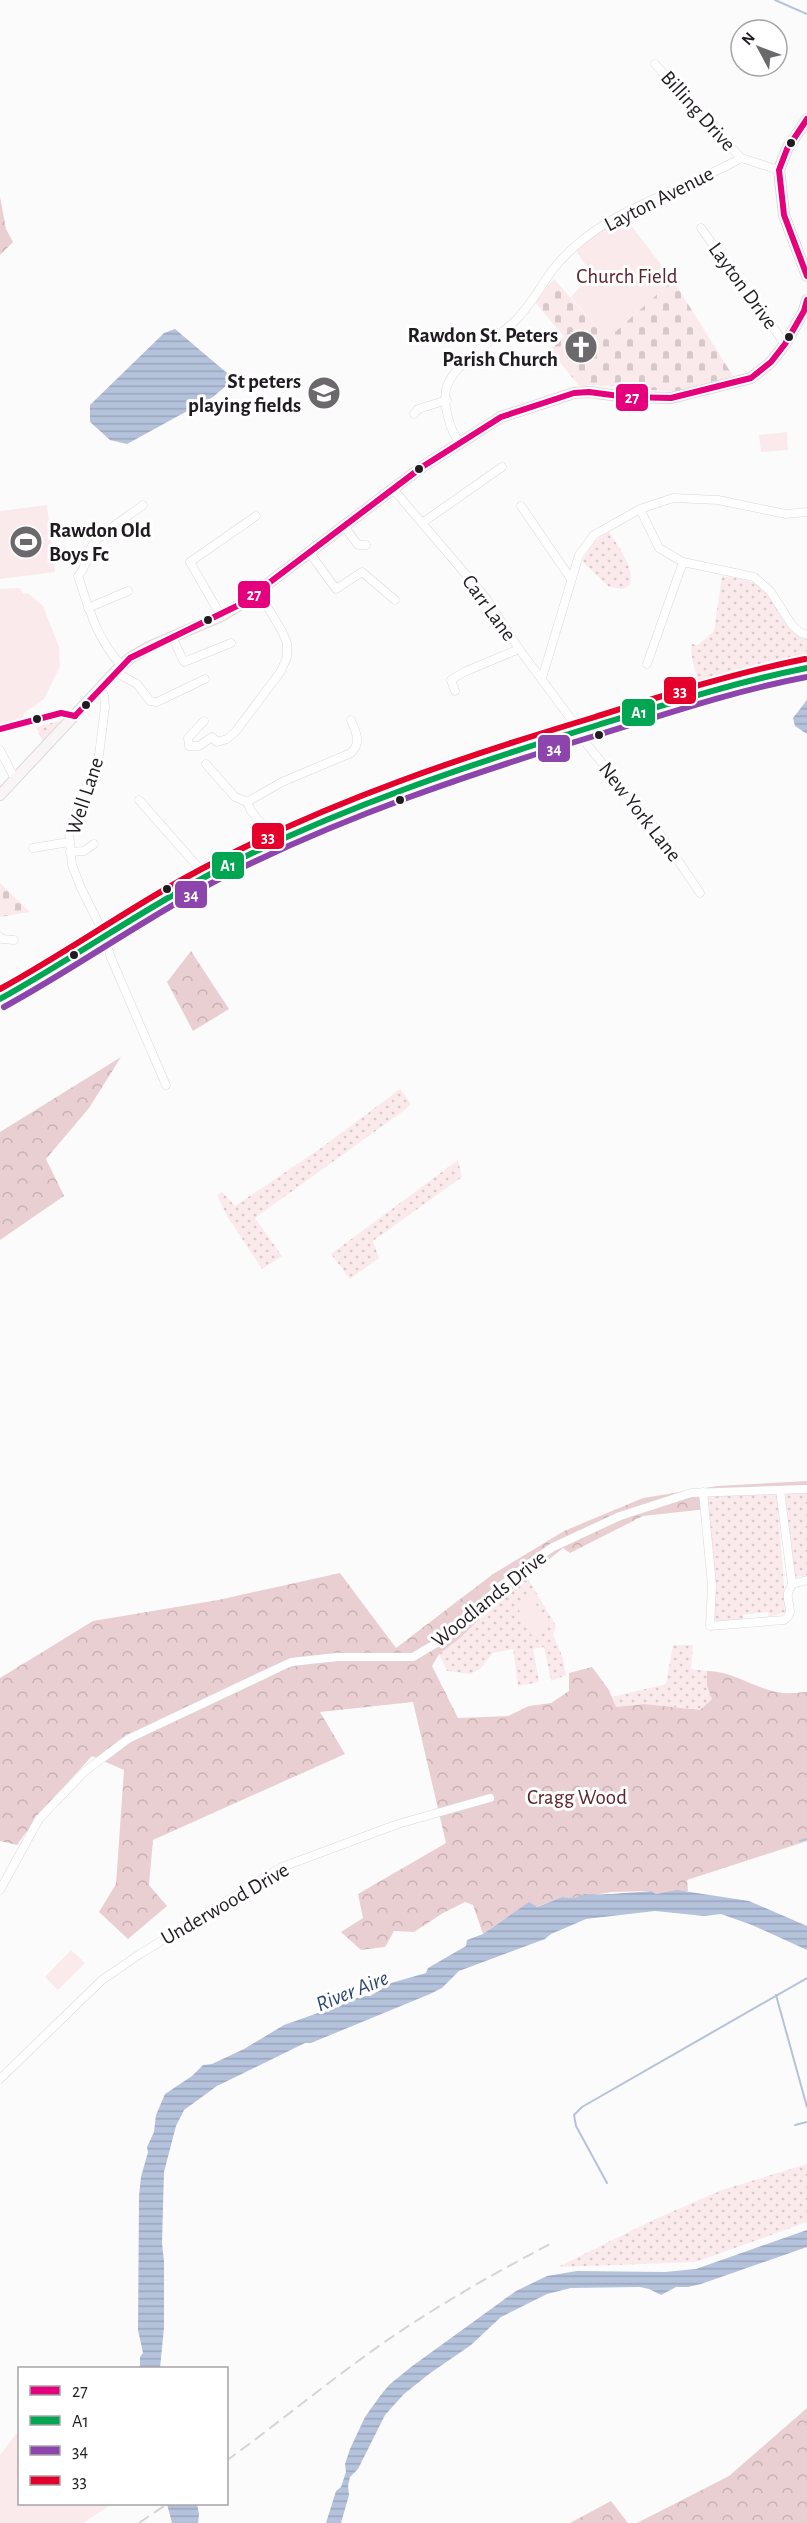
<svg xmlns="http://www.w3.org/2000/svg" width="807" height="2523" viewBox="0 0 807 2523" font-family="'Alegreya Sans',sans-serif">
  <defs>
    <pattern id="grass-dots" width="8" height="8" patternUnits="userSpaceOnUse" patternTransform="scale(1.5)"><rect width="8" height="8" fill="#fbeaec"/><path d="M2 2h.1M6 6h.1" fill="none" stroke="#d7c8ca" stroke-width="1.8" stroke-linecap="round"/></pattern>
    <pattern id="forest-crowns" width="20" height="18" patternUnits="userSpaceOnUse" patternTransform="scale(1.5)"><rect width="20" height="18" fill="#eacfd2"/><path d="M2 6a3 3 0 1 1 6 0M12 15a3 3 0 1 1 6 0" fill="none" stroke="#c8b1b4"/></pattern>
    <pattern id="cemetery-stones" width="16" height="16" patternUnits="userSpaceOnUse" patternTransform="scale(1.5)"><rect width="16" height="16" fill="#fbeaec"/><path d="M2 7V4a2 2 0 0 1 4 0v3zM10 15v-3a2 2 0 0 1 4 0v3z" fill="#d7c8ca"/></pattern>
    <pattern id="water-rules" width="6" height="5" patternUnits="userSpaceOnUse" patternTransform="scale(1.5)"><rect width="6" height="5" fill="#b5c2dc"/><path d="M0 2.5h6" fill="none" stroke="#9ba6bc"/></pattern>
  </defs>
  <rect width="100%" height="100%" fill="#fcfbfc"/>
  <g fill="url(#grass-dots)">
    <path d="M609,532c9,15 26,34 21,53l-7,4 -14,-2 -27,-26 12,-19z"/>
    <path d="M722,576c11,2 26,3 36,9 20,12 24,51 49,53v25l-46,7 -62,19c-1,-17 -10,-29 -7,-45l6,1 16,-14z"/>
    <path d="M59,721l2,1 -18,20 -7,-15z"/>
    <path d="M400,1089l11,15 -5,5 -151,109 27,38 -20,13 -35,-53 -10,-21 5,-3 13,14 86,-58z"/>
    <path d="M458,1160l4,17 -89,64 6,17 -29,21 -19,-25z"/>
    <path d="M807,1493v82l-13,3 -9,-84z"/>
    <path d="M777,1494l9,118 -17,5 -1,-5 -25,3v6l-27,2 -4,-3 -5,-124z"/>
    <path d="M527,1577l29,49 -3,9 10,23 3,17 -15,6 -7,-34 -11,2 6,33 -21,4 -5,-37 -20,4 -13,16 -10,5 -23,-3 -8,-17 20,-15z"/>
    <path d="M673,1645h20l-2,24 16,2v15l5,13 -12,11 -56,-6 -28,3 -4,-10 54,-13z"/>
    <path d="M807,2164v58l-111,40 -138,5 95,-47 69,-30z"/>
  </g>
  <g fill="url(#forest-crowns)">
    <path d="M0,197l6,32 7,13 -13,13z"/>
    <path d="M191,951l38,58 -36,22 -26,-49z"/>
    <path d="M121,1057l-32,51 -43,51 18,37 -64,44v-108z"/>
    <path d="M807,1481v10l-100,5v13l-64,7 -73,37 -7,-5 -60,49 -44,42 -20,15 -7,12 26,52 50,-2 21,-10 22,-3 18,-12v-18l23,-6 17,23 7,17 28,-3 56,6 12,-11 -5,-13v-15c27,0 49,19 76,22 8,1 16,-1 24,-1v149l-120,39 1,11 -32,3 -6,-3 -38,1 -38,6 -12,-1 -59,23 -20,14 -10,-29 -8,-3 -22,11 -29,19 -20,-1 -9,16 -24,3 -20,-18 22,-14 -5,-24 88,-51 -33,-141 -93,10 25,42 -192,86 -4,45 18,21 -39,33 -29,-27 17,-28 8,-114 -32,-14 -53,58 -22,31 -17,-4v-163l93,-57 125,-21 122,-27 56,75 97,-74 71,-43 79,-33 74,-12z"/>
    <path d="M807,2408v115h-170l92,-47z"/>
    <path d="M611,2501l17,22h-58z"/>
  </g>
  <g fill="url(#cemetery-stones)">
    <path d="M554,279l53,60 66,-59 60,96 -57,16 -86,-7 -10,2 -30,-37 14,-13 -29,-35z"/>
    <path d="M0,883l30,29 -30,5z"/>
  </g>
  <g fill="#fbeaec">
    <path d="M623,215l50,65 -66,59 -36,-42 21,-23 -18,-26z"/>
    <path d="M787,432l1,18 -27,2 -2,-17z"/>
    <path d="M47,505l8,67 -55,7v-68z"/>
    <path d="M20,588l3,6 5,-1 15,13 16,41 1,19 -16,33 -20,14 -2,8 -22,4v-136z"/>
    <path d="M532,1596l16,32 -16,8 -16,-32z"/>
    <path d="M71,1950l14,13 -27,27 -13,-13z"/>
    <path d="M19,2430l1,74h92l-29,19h-83v-68z"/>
  </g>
  <g fill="url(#water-rules)">
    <path d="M175,329l52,44v12l-14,12 -86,47 -17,-4 -20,-18v-17l74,-72z"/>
    <path d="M807,700v34l-12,-8 -2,-8z"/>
    <path d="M677,1890l72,11 58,25v24l-55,-25 -31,-11 -17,2 -49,-5 -69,8 -35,15 -6,5 -86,32 -17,17 -12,6 -119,49h-6l-88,43 -33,24 -8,16 -12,46 -2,71 2,18v67l-4,40h-20v-11l3,-4 -5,-23 1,-134 2,-19 7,-25 -1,-5 7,-15 2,-17 9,-21 27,-18 11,-11 9,-1 32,-15 40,-24 68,-24 8,-5h10l21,-13 35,-10 2,-5 38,-22 1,-6 16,-6 46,-32 8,5 25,-10 12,1 11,-4c6,2 55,-2 66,-3l5,3z"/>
    <path d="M807,2230v17l-106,37 -13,3h-12l-15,8 -12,-6 -9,-2 -69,1 -24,6 -46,23 -30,28 -42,29 -25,20 -19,21 -27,54 -8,8 -2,9 1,9 -8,28h-15l10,-32 5,-4 5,-15 -1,-8 5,-15 15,-32 15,-21 9,-11 22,-18 105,-76 31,-15 30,-5 88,1 31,-3z"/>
    <path d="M167,2504h30l2,10 -1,9h-26z"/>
  </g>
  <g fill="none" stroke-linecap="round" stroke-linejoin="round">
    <g stroke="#b5c2dc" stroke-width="2">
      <path d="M775,0l32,14"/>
      <path d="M800,1841l7,-2"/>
      <path d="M776,1995l31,112"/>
      <path d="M795,2125l12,-3"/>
      <path d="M607,2183l-31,-57 -2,-11 8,-8 225,-129"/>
    </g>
    <defs>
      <g id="street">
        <path d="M655,64l86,94"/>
        <path d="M701,228l84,116"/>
        <path d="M414,414l4,-5 29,-9"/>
        <path d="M460,442c-11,-11 -18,-41 -13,-56 9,-25 51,-48 69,-66 15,-15 23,-31 35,-48 16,-22 42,-42 66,-55 40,-22 84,-36 124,-59l38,12"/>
        <path d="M393,489l93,109 33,51 61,82"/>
        <path d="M521,506l50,73"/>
        <path d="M640,509l19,39 24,14 71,15 16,14 22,34 9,8 6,2"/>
        <path d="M422,523l80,-56"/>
        <path d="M344,526l14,19h8"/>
        <path d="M309,552l27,37 26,-17 33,28"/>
        <path d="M88,608l40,-17"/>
        <path d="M221,616l-31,-54 66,-46"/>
        <path d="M172,637l12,25 47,-19"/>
        <path d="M647,664l36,-102"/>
        <path d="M121,665c-24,-26 -32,-56 -43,-89 10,-10 8,-23 16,-33 9,-11 36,-28 49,-38"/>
        <path d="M115,672l22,12 13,17 7,1 48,-23"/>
        <path d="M542,678l37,-123 15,-20 46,-26 33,-11 45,2 68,14 21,-2"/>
        <path d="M101,688l3,8 1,11 -6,48 -30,76 3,34 9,23 23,46 7,24 55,127"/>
        <path d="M455,691l-4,-11 13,-8 55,-23"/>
        <path d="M204,721l-16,17 1,8h10l13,-9 5,5 10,-3 9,-8 45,-60 6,-14v-14l-5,-12 -24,-39"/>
        <path d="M0,729l61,-16 14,3"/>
        <path d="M577,732l85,105 38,56"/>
        <path d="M0,750l15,29"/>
        <path d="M206,764l29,33 12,5 4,9 24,30"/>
        <path d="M139,800l67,76"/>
        <path d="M247,802l35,-20 69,-29c11,-11 5,-20 0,-33"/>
        <path d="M33,848l36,-6"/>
        <path d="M70,852l14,-1 10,-7"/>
        <path d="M0,937l2,2 12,1"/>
        <path d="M703,1492l9,93 -2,41 74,-6c12,-7 2,-17 4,-27 1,-3 3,-6 4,-9l-12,-94"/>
        <path d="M792,1584l15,-4"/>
        <path d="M0,1890l39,-71 45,-47 44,-33 163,-77 46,-5h76l32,-19 56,-52 29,-23 23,-16 67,-31 71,-23 116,-4"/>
        <path d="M0,2079l102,-99 38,-26 142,-87 116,-43 92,-26"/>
      </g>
      <g id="secondary">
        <path d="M807,119l-20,30 -8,21 5,45 23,61"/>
        <path d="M0,795l115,-123 15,-14 21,-12 70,-30 20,-12 181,-137 79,-50 73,-24 15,-1 38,5 44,1 80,-20 20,-16 14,-18 19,-33 3,-11"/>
      </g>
      <path id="primary" d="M0,999c36,-19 69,-43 104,-64 42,-26 86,-51 130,-73 122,-62 251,-103 381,-142 63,-19 127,-41 192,-52"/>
    </defs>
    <use href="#street" stroke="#dad8da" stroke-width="9"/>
    <use href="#secondary" stroke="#dad8da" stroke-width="12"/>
    <use href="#primary" stroke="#d6d4d6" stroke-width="14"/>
    <use href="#street" stroke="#fffeff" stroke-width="8"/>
    <use href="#secondary" stroke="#f9f5f7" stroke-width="10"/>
    <use href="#primary" stroke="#f2edef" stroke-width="12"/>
    <g stroke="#d5d5d5" stroke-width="2" stroke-dasharray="12 6" stroke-linecap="butt">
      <path d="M226,2461c47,-34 92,-71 139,-105 59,-43 122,-79 187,-113"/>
      <path d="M139,2523l28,-19"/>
    </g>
    <defs>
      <g id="bus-1">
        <path d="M807,119l-20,30 -8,21 5,45 23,61"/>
        <path d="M75,716l55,-58 111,-54 181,-137 79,-50 73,-24 15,-1 38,5 44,1 80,-20 20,-16 14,-18 19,-33 3,-11"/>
        <path d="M0,729l61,-16 14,3"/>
      </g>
      <path id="bus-2" d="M0,999c74,-41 143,-90 218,-129 121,-62 250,-105 380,-145 69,-21 138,-43 209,-57"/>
      <path id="bus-3" d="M4,1007c75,-41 144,-91 219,-130 121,-61 249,-104 378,-143 68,-21 136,-44 206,-57"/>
      <path id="bus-4" d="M0,989c73,-40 140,-89 215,-127 121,-63 250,-106 380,-145 70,-22 139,-44 210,-58"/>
    </defs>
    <use href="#bus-1" stroke="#fff" stroke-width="10"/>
    <use href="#bus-2" stroke="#fff" stroke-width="10"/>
    <use href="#bus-3" stroke="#fff" stroke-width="10"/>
    <use href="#bus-4" stroke="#fff" stroke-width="10"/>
    <use href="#bus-1" stroke="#e5007d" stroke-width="6"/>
    <use href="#bus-2" stroke="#00a651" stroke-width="6"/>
    <use href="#bus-3" stroke="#8e44ad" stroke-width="6"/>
    <use href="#bus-4" stroke="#e4002b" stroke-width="6"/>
  </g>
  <defs>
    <symbol id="church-disc" viewBox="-11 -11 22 22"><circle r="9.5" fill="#6c696d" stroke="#fff"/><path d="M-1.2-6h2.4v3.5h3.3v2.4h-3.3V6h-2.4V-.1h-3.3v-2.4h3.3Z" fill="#fff"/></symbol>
    <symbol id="school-disc" viewBox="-11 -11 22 22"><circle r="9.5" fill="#6c696d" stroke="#fff"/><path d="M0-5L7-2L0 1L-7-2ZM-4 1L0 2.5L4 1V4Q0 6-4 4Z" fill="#fff"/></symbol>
    <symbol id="stadium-disc" viewBox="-11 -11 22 22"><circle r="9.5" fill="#6c696d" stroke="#fff"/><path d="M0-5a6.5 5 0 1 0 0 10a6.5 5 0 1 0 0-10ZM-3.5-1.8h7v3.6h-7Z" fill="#fff"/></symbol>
  </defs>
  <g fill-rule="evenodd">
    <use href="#church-disc" x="562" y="328" width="38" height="38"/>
    <use href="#school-disc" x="305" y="374" width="38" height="38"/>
    <use href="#stadium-disc" x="7" y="523" width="38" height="38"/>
  </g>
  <g fill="#1f1b20" stroke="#fff" stroke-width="2">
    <circle cx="791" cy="143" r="5"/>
    <circle cx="789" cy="337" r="5"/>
    <circle cx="419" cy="469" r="5"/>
    <circle cx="208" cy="620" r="5"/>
    <circle cx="86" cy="705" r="5"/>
    <circle cx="37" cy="719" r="5"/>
    <circle cx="599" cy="735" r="5"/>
    <circle cx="400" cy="800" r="5"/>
    <circle cx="167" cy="889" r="5"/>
    <circle cx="74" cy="955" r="5"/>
  </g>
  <g text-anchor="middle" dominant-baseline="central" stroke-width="6" stroke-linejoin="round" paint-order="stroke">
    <g font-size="21" fill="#1f1b20" stroke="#fff">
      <text transform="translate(698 111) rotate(48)">Billing Drive</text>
      <text transform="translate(659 199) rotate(-27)">Layton Avenue</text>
      <text transform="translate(743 286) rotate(54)">Layton Drive</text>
      <text transform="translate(489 608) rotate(54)">Carr Lane</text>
      <text transform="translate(85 796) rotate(-72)">Well Lane</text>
      <text transform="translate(640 812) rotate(52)">New York Lane</text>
      <text transform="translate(489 1599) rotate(-39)">Woodlands Drive</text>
      <text transform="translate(225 1904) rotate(-30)">Underwood Drive</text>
    </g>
    <g font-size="21" fill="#5d222b" stroke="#fff">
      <text x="627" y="276">Church Field</text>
      <text x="577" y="1797">Cragg Wood</text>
    </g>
    <g font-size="21" font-weight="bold" fill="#1f1b20" stroke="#fff" text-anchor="end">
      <text x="558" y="335">Rawdon St. Peters<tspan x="558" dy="24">Parish Church</tspan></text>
      <text x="301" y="381">St peters<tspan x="301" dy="24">playing fields</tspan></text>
      <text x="49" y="530" text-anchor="start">Rawdon Old<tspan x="49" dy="24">Boys Fc</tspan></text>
    </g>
    <g font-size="22" font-style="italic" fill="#2c4575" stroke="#fff">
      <text transform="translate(352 1991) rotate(-22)">River Aire</text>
    </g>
  </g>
  <g stroke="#fff" stroke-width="2">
    <rect x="615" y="383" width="34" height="29" rx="6" fill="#e5007d"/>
    <rect x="237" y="580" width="34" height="29" rx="6" fill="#e5007d"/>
    <rect x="663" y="676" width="34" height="29" rx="6" fill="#e4002b"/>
    <rect x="621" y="698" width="35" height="29" rx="6" fill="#00a651"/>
    <rect x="537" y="734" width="34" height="29" rx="6" fill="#8e44ad"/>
    <rect x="251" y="822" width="34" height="28" rx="6" fill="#e4002b"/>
    <rect x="211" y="851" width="34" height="29" rx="6" fill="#00a651"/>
    <rect x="174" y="880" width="34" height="29" rx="6" fill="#8e44ad"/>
  </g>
  <g font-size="16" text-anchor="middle" font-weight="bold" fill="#fff">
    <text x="632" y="403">27</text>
    <text x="254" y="600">27</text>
    <text x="680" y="696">33</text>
    <text x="639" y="718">A1</text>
    <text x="554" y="754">34</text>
    <text x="268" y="842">33</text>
    <text x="228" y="871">A1</text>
    <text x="191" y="900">34</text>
  </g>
  <rect x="18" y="2367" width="210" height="138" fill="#ffffff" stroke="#a5a4a6" stroke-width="1.5"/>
  <rect x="30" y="2386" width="30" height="9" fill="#e5007d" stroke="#a5a4a6" stroke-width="1.5"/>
  <text x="72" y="2397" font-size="18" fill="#1f1b20">27</text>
  <rect x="30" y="2416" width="30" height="9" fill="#00a651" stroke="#a5a4a6" stroke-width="1.5"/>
  <text x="72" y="2427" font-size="18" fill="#1f1b20">A1</text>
  <rect x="30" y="2446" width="30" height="9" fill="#8e44ad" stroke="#a5a4a6" stroke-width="1.5"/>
  <text x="72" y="2457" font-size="18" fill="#1f1b20">34</text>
  <rect x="30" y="2476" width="30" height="9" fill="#e4002b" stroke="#a5a4a6" stroke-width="1.5"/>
  <text x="72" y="2487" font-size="18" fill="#1f1b20">33</text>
  <g transform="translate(759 48) rotate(311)"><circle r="28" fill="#ffffff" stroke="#a5a4a6" stroke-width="1.5"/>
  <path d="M0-4.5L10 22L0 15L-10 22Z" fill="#6c696d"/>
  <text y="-9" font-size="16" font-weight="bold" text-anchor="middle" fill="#1f1b20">N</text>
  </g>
</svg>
